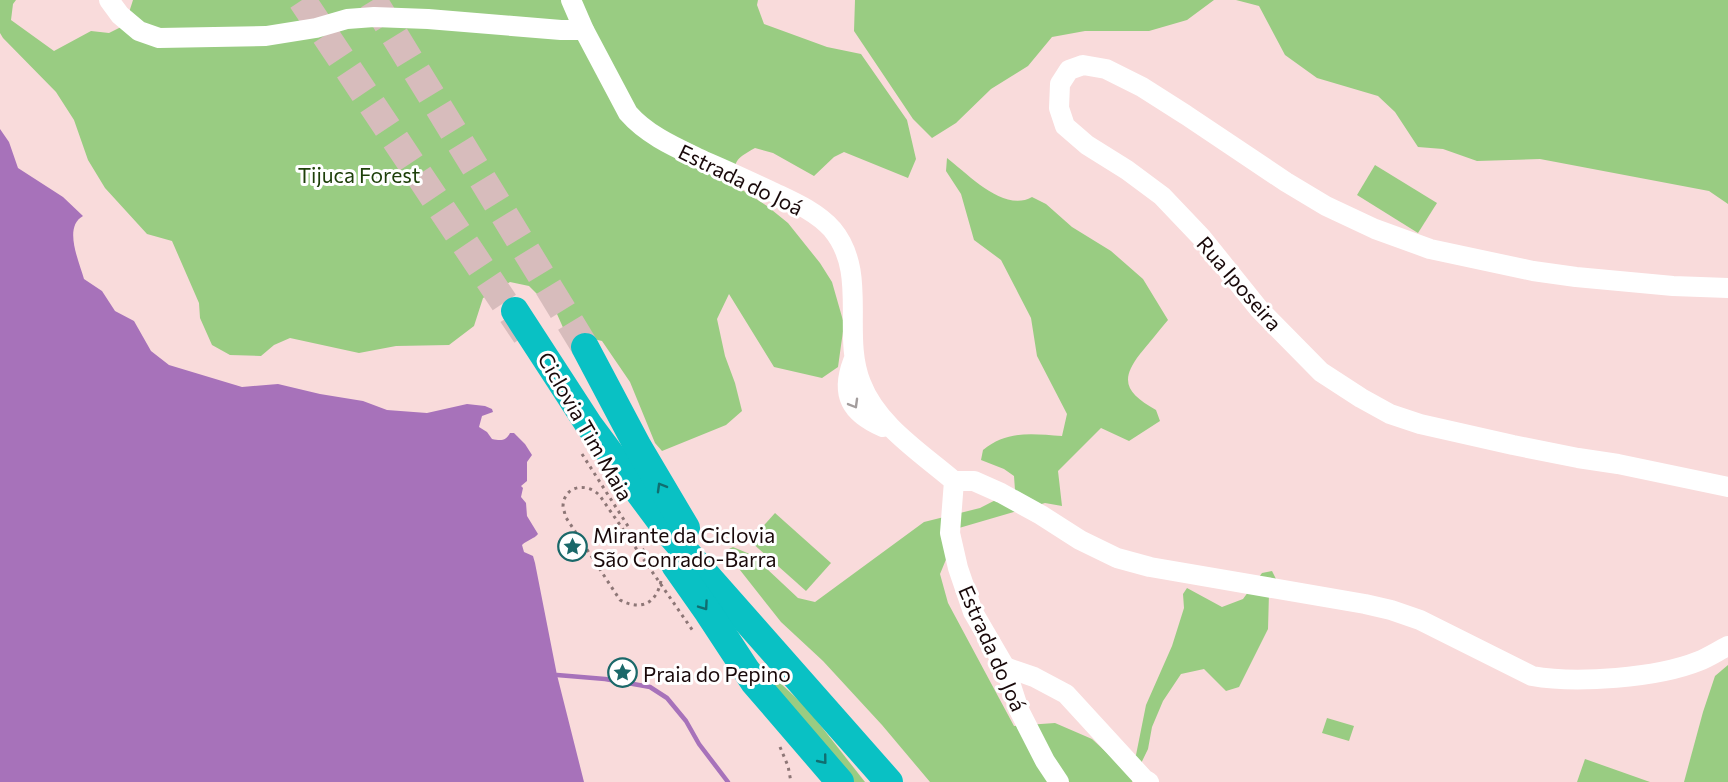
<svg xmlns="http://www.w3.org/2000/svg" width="1728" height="782" viewBox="0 0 1728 782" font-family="Commissioner,sans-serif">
  <rect width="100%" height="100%" fill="#f9dbdb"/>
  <g fill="#99cc82">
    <path d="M0,0h16l-3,4 -2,16 43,31 37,-20 18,2 16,-8 8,-25h625l-1,5 7,19 63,23 34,7 46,66 9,39 -8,19 -64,-26 -10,5 -20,19 -41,-23 -18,-5c-21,12 -20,12 -22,36l34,22 21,17 32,40 12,19 12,42 -6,43 -16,11 -48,-11 -45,-73 -12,25 8,37 10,27 7,28 -16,14 -64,26 -7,-8 -25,-61 -28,-41 -37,-9 -8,-18 -28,-28 -19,-4 -27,16 -9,28 -25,19 -53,1 -37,7 -69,-15 -16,7 -13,11 -31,-1 -18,-10 -12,-27 -1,-15 -27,-62 -25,-7 -42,-46 -17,-28 -14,-40 -18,-28 -53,-54 -3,-5z"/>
    <path d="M855,0h359l-27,20 -38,11h-64l-33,6 -24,29 -37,23 -35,34 -24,15 -19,-19 -59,-88z"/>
    <path d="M1236,0h492v204l-19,-13 -169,-32 -63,2 -34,-12 -25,-2 -23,-35 -17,-16 -61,-18 -32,-23 -26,-49z"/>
    <path d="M947,158c21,16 57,55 85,39l14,7 26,23 39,24 32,28 25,41c-10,12 -19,23 -28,34 -22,28 -12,40 16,56l4,11 -31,20 -28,-13 -43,43 4,35 -17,-3 -86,25 -19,46 8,29 66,123 41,-3 37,16 27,25 17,-9 10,-50 26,-59 12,-38 -1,-14 4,-6 35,19 21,-8 19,-26 10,-2 4,8 -7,14 -1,36 -29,58 -13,4 -22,-22 -23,5 -18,27 -11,26 -4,22 -16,33h-202l-48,-57 -59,-64 -42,-39 -56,-71 8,-4 19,8 46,43 17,4 109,-80 56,-14 35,-18 -1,-14 -10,-7 -23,-9 2,-10c24,-20 49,-16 79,-14l5,-22 -30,-58 -6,-38 -30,-58 -27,-20 -13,-46 -15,-23z"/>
    <path d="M1375,165l62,38 -19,30 -61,-38z"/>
    <path d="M775,513l56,50 -25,28 -56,-50z"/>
    <path d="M753,658l53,49 59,75h-14z"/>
    <path d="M1728,665v117h-44l19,-70 12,-36z"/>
    <path d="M1327,718l27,8 -5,15 -27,-8z"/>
    <path d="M1585,759l65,23h-73z"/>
  </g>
  <path fill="#a772ba" d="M0,129l9,13 9,26 45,29 20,19c-20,11 -4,45 1,63l18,12 13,20 19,10 17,30 18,14 73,22 36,-3 42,10 43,7 24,9 40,3 40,-9 18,2 7,3 1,3 -11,4 -3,11 8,5 5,7c9,2 14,2 18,-6h4l11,11 7,11 -5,7v19l-6,5 2,2 -2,9 5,6 1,13 11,18c-4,5 -11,6 -16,11l2,7 9,4 2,7 22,112 27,107h-584z"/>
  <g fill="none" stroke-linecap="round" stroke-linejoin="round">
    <path stroke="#a772ba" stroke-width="4.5" d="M557,675l48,4 45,8 17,11 19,23 13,23 29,38"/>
    <g stroke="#d7bcbc" stroke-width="28" stroke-dasharray="28 14" stroke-linecap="butt">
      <path d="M302,0l224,335"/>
      <path d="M373,0l212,347"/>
    </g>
    <g stroke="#8d7676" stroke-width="3" stroke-dasharray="3 4.5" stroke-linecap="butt">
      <path d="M582,454l72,113"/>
      <path d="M661,581c-5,23 -20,30 -41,19l-55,-84c0,-4 -2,-7 -2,-10 1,-21 25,-24 37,-10l93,135"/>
      <path d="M780,747l8,19 3,16"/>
    </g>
    <g stroke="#fff" stroke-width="20">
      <path d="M109,0l11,15 19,16 20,7 107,-2 50,-8 31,-9 27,-2 54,2 133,11h23"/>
      <path d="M571,0l13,30 44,83c20,23 49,35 76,48 24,10 47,21 71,32 19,9 42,19 57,36 37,44 9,104 29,154 16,42 59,69 93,98l-4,52 8,35 15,44 32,55 14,43 26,51 14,21"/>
      <path d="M1728,288l-55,-2 -97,-9 -43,-6 -103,-22 -55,-20 -49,-23 -40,-24 -100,-67 -44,-28 -36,-18 -23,-4 -14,5 -9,14 -1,24 6,18 22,19 40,25 35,26 40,42 57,71 62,63 40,26 29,16 30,10 93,21 65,13 40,6 110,23"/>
      <path d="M853,361c-13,34 -2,52 30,66"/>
      <path d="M954,481h20l27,12 40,22 39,25 37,18 33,9 215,37 26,6 29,10 112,56c44,8 125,2 167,-15 10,-4 19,-10 29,-15"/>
      <path d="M1005,667l29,10 32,17 78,85 5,3"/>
    </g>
    <g stroke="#09c1c4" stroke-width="28">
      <path d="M515,311l74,114 81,109 219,248"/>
      <path d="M585,347l53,100 48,81"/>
      <path d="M675,565l33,47 46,70 86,100"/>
    </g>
  </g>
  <defs><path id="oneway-chevron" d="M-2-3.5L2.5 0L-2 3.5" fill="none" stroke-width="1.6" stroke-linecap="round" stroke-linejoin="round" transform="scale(1.5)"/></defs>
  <use stroke="#a39d9d" href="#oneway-chevron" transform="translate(854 404) rotate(60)"/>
  <g stroke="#106e70">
    <use href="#oneway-chevron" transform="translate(661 487) rotate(-120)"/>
    <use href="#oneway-chevron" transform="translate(704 606) rotate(55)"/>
    <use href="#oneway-chevron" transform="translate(823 760) rotate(51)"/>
  </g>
  <defs>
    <symbol id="sight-ring" viewBox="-11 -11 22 22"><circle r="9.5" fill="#fff" stroke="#1a6869" stroke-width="1.5"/><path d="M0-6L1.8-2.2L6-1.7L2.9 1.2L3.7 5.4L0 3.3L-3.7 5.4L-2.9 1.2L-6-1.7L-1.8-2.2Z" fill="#1a6869"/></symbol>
  </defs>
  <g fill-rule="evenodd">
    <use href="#sight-ring" x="556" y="530" width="33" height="33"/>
    <use href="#sight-ring" x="606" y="656" width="33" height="33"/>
  </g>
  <g text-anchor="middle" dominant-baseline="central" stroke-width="6" stroke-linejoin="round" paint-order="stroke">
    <g font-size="21" fill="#1e400a" stroke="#fff">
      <text x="359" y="174">Tijuca Forest</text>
    </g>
    <g font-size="21" fill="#19090a" stroke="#fff">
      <text transform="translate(741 179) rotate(26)">Estrada do Joá</text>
      <text transform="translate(1240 283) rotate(49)">Rua Iposeira</text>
      <text transform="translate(586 426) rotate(60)">Ciclovia Tim Maia</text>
      <text transform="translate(993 648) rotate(66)">Estrada do Joá</text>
    </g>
    <g font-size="21" fill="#19090a" stroke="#fff" text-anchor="start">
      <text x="593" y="534">Mirante da Ciclovia<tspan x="593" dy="24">São Conrado-Barra</tspan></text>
      <text x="643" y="673">Praia do Pepino</text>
    </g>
  </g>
</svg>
